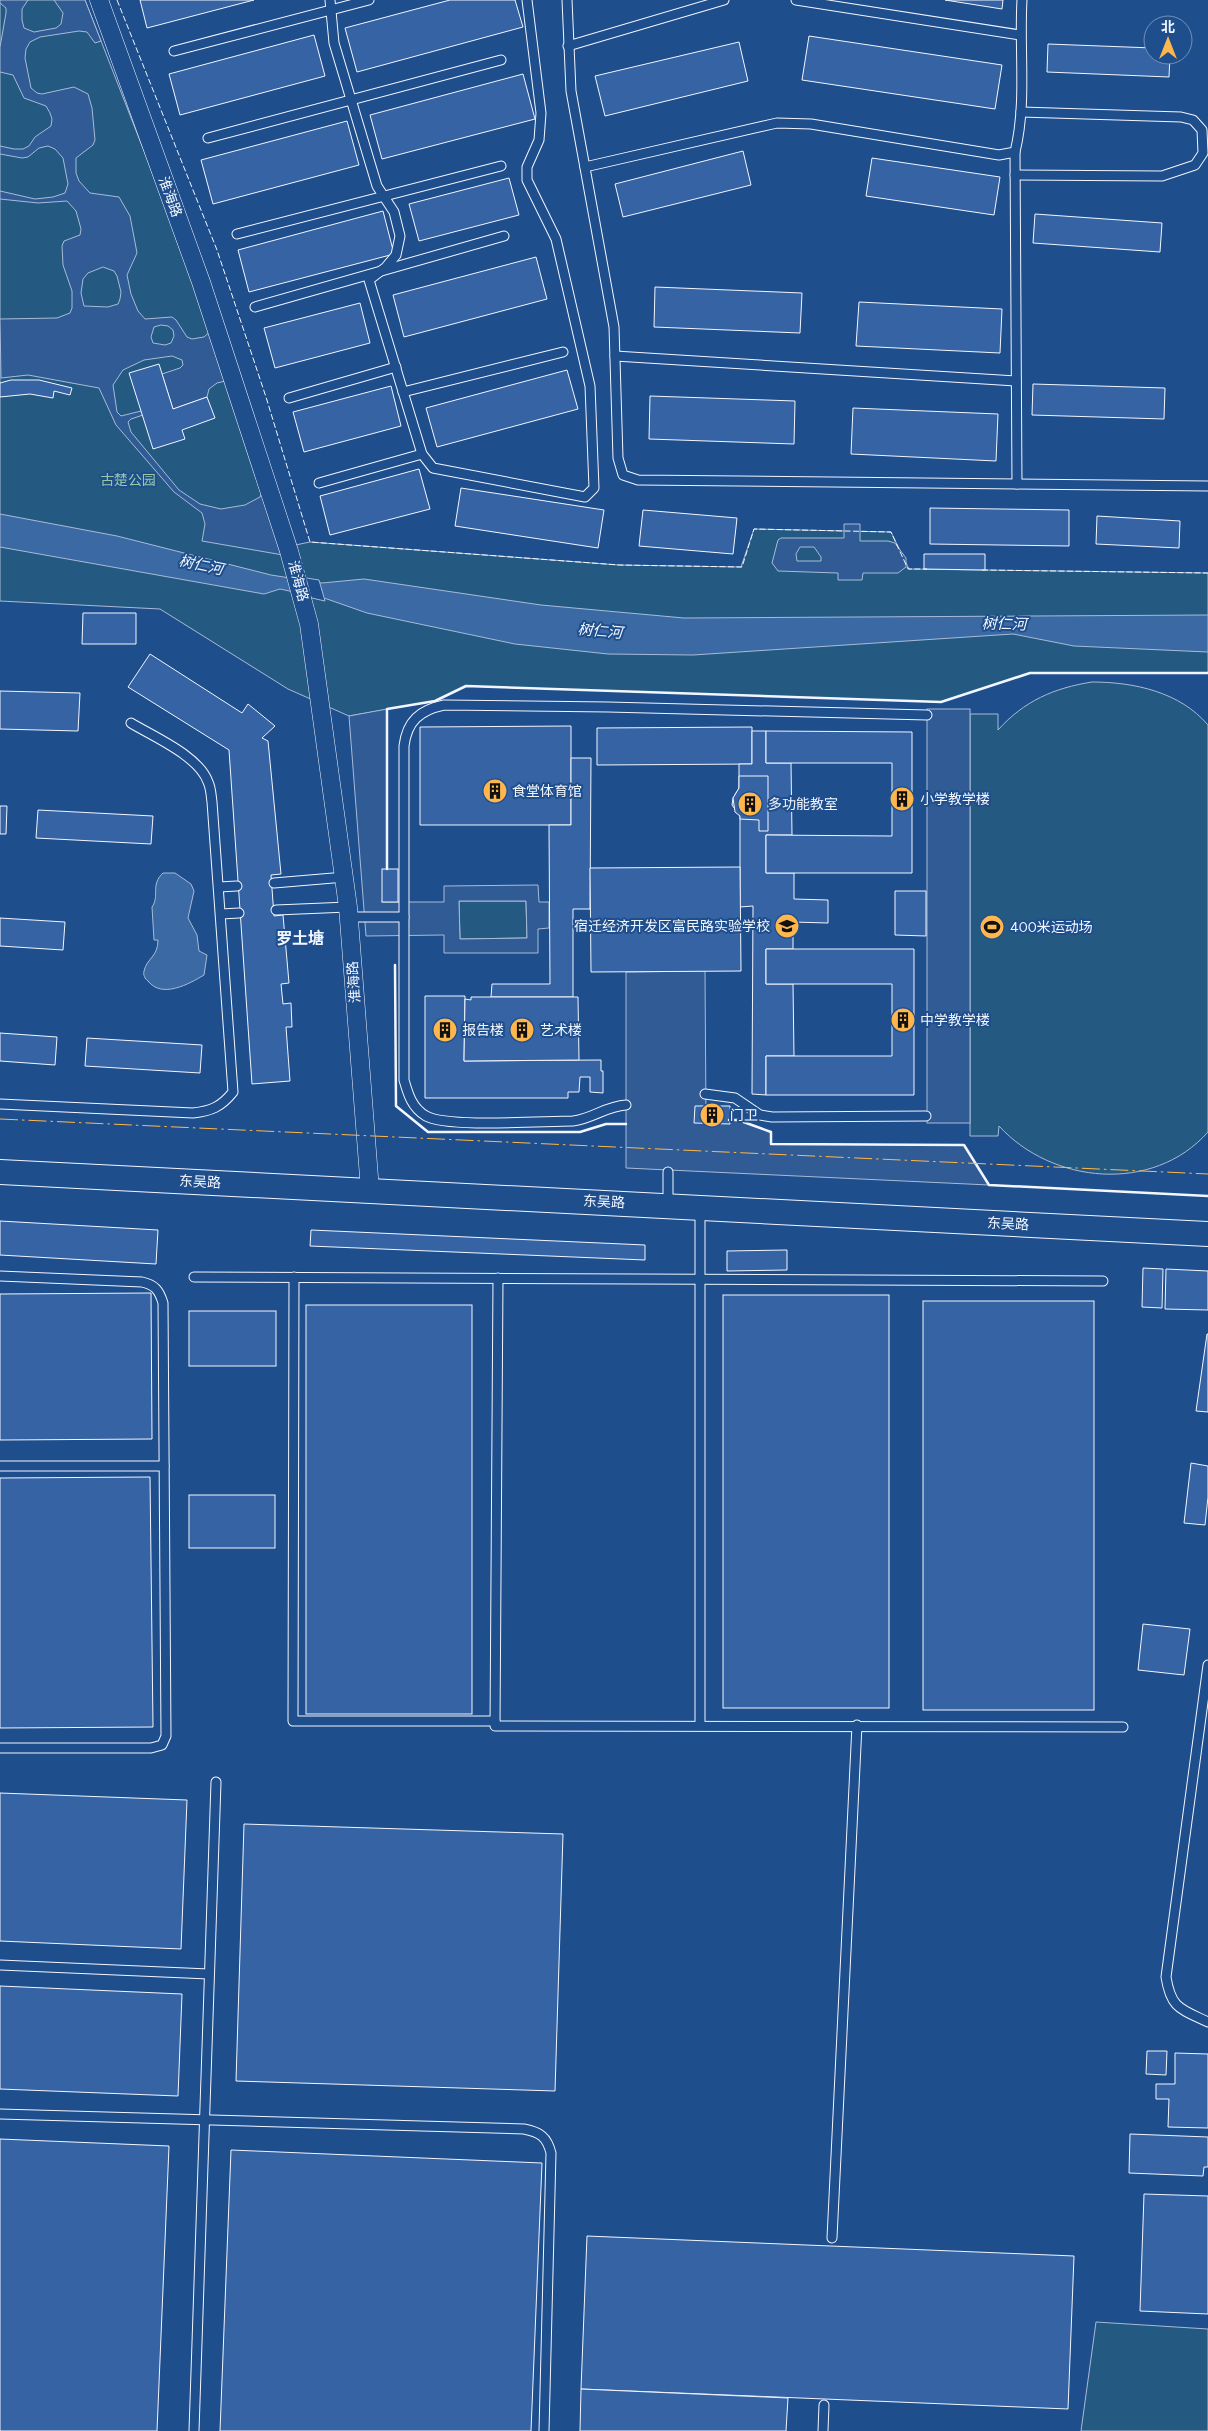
<svg xmlns="http://www.w3.org/2000/svg" width="1208" height="2431" viewBox="0 0 1208 2431" font-family="Figtree,'Noto Sans SC',sans-serif">
  <rect width="100%" height="100%" fill="#1f4e8c"/>
  <g fill="#245a82" stroke="#a8bbd7">
    <path d="M0,0h85l120,307 76,241 29,-6 309,23 122,2 13,-38 137,3 18,37 299,4v100h-178l-89,29 -475,-16 -31,15 -86,15 -61,-27 -128,-80 -160,-8z"/>
    <path d="M1092,682c42,0 88,10 116,43v407c-55,62 -156,52 -209,-6l-1,10h-28v-422h28v16c26,-29 56,-42 94,-48z"/>
    <path d="M459,901h67l1,37 -67,1z"/>
    <path d="M1096,2322l112,7v102h-127z"/>
  </g>
  <g fill="#305b95" stroke="#a8bbd7" fill-rule="evenodd">
    <path d="M0,0h28l-6,9v11l2,8 10,4 22,-4 5,-4 2,-11 -9,-13h31l16,41 -6,2 -8,-11 -8,-1 -39,6 -10,5 -4,7 -1,9 6,30 6,5 5,1 32,-7 14,7 4,14 3,32 -2,5 -17,13v15l3,8 11,12 29,4 11,19 7,37 -10,22 4,19 7,17 7,8 27,-2 4,3 11,17 5,2 12,-2 10,-9 16,52 -13,3 -8,6 -2,8 -34,12 -11,-35 18,-6 3,-3 -1,-5 -10,-4 -28,4 -21,10 -10,15 4,27 4,4 20,-5 2,4 -12,4 -3,3 3,10 48,58 21,14 21,5 24,-4 15,-8 5,-10 18,68 -81,-14 3,-17 -3,-11 -28,-21 -58,-67 -17,-37 -71,-13 -27,3 -1,-59 57,-1 13,-5 2,-5v-17l-9,-26 -1,-19 2,-5 16,-6 1,-6 -5,-18 -9,-10 -29,2 -38,-4v-8l35,8 18,-2 12,-4 3,-9 -5,-26 -8,-9 -7,-3 -9,2 -11,9 -6,1 -22,-4v-8l14,3h9l6,-3 6,-9 16,-11 1,-7 -2,-6 -4,-7 -22,-8 -11,-23 -13,-3v-25l6,-34v-5l-6,-5zM103,267l11,4 3,5 4,16 -1,7 -2,5 -10,3 -24,-1 -3,-13 2,-14 5,-6zM161,325l7,1 5,4 1,6 -3,7 -6,2 -12,-2 -2,-6 3,-10z"/>
    <path d="M844,524h16v17h28l7,2 11,15v9l-8,6h-35l-1,7h-24v-7l-60,-2 -6,-8 6,-23 3,-2h63zM800,547h14l7,10v4h-24l-1,-7z"/>
    <path d="M387,709v160l-5,33h62v-16l94,-1 1,17h10v26l-11,1v24h-94v-18l-78,1 -17,-220zM459,901h67l1,37 -67,1z"/>
    <rect x="927" y="709" width="43" height="414"/>
    <path d="M705,971l1,148 32,1 33,12v12l193,1 25,40 -363,-17v-196z"/>
  </g>
  <g fill="#3b69a3" stroke="#a8bbd7">
    <path d="M0,514l117,22 154,39 51,8 42,-4 177,26 143,13 524,-3v37l-134,-6 -61,-12 -320,21 -85,-1 -93,-10 -148,-31 -40,-14 -47,-10 -16,5 -264,-47z"/>
    <path d="M163,873h12l16,11 3,7 -6,27 9,17 2,16 8,4 -3,20c-15,9 -42,24 -56,6 -3,-2 -5,-6 -4,-10 3,-13 14,-14 14,-31h-4l-2,-33c8,-11 -2,-22 11,-34z"/>
  </g>
  <path fill="#1f4e8c" stroke="#a8bbd7" d="M288,575l31,5 6,21 -31,-7z"/>
  <g fill="#3563a3" stroke="#f2f6ff">
    <path d="M140,0h114l-107,28z"/>
    <path d="M450,0h65l8,27 -166,45 -12,-44z"/>
    <path d="M945,0h58l-1,9z"/>
    <path d="M314,35l11,41 -145,39 -11,-41z"/>
    <path d="M809,36l193,29 -7,44 -193,-29z"/>
    <path d="M739,42l9,39 -143,35 -10,-40z"/>
    <path d="M1048,44l105,4v7h17l-1,22 -122,-5z"/>
    <path d="M523,74l12,45 -153,40 -12,-44z"/>
    <path d="M347,121l12,44 -146,39 -12,-44z"/>
    <path d="M743,151l8,34 -128,32 -8,-33z"/>
    <path d="M872,158l128,19 -6,38 -128,-19z"/>
    <path d="M509,178l10,37 -100,26 -10,-37z"/>
    <path d="M383,211l11,43 -145,38 -11,-42z"/>
    <path d="M1035,214l127,9 -2,29 -127,-9z"/>
    <path d="M536,257l11,42 -143,38 -11,-42z"/>
    <path d="M655,287l147,6 -2,40 -146,-6z"/>
    <path d="M859,302l143,7 -2,44 -144,-7z"/>
    <path d="M360,303l10,40 -95,25 -11,-40z"/>
    <path d="M159,364l14,45 34,-12 8,21 -33,12 3,9 -32,10 -24,-76z"/>
    <path d="M567,370l11,39 -141,38 -11,-39z"/>
    <path d="M11,380h28l33,8 -2,7 -16,-4 -1,7 -23,-4 -30,3v-14z"/>
    <path d="M1033,384l132,4 -1,31 -132,-4z"/>
    <path d="M391,386l10,40 -97,26 -11,-40z"/>
    <path d="M650,396l145,5 -1,43 -145,-5z"/>
    <path d="M853,408l145,6 -2,47 -145,-7z"/>
    <path d="M419,469l11,40 -100,26 -10,-39z"/>
    <path d="M461,488l143,22 -6,38 -143,-22z"/>
    <path d="M930,508l139,2v36l-139,-2z"/>
    <path d="M643,510l94,8 -4,36 -94,-8z"/>
    <path d="M1097,516l83,5 -1,27 -83,-4z"/>
    <path d="M924,554h61v16l-61,-1z"/>
    <path d="M83,613h53v31h-54z"/>
    <path d="M150,654l92,59 6,-9 27,22 -13,12 6,3 13,133 -10,1 3,41 9,-1 6,68 -8,1 2,20 8,-1 1,24h-6l4,54 -38,3 -23,-334 -101,-63z"/>
    <path d="M0,691l80,2 -2,38 -78,-2z"/>
    <path d="M571,726v99h-151v-98z"/>
    <path d="M752,727v37l-155,1v-37z"/>
    <path d="M752,731h14v32h25l1,72h-26v38h28v26l34,1v23l-35,-1v27h-27v35h27l1,72h-28v39l-14,-1 1,-188 -13,1v-91l-8,-11 1,-7 6,-10v-24h13z"/>
    <path d="M766,731l146,1v141h-146v-38l126,1v-73h-126z"/>
    <path d="M571,758h20l-1,151h-17v88h-82l1,-13h58l-1,-159h22z"/>
    <path d="M739,776h29v55h-9v-11l-19,-1v-3l-5,-4 -2,-14 6,-10z"/>
    <path d="M0,806h7l-1,28h-6z"/>
    <path d="M38,810l115,6 -2,28 -115,-6z"/>
    <path d="M740,867l1,104 -150,1 -1,-104z"/>
    <rect x="382" y="869" width="16" height="33"/>
    <path d="M895,891h31v45l-31,-1z"/>
    <path d="M0,918l65,4 -2,28 -63,-4z"/>
    <path d="M766,949h148v146h-148v-39h126v-72h-126z"/>
    <path d="M425,996h40l-1,65 137,-1v11h2v22l-13,-1v-15h-10l-1,15h-11v6h-143z"/>
    <path d="M471,997h107l1,63 -115,1 1,-62 6,1z"/>
    <path d="M0,1033l57,4 -2,28 -55,-4z"/>
    <path d="M87,1038l115,7 -2,28 -115,-7z"/>
    <path d="M695,1106h35v18l-36,-1z"/>
    <path d="M0,1221l158,9 -2,34 -156,-9z"/>
    <path d="M311,1230l334,15v15l-335,-14z"/>
    <path d="M787,1250v20l-60,1v-20z"/>
    <path d="M1143,1268l20,1 -1,39 -20,-1z"/>
    <path d="M1166,1269l42,2v39l-43,-1z"/>
    <path d="M151,1293l1,146 -152,1v-146z"/>
    <rect x="723" y="1295" width="166" height="413"/>
    <rect x="923" y="1301" width="171" height="409"/>
    <rect x="306" y="1305" width="166" height="409"/>
    <rect x="189" y="1311" width="87" height="55"/>
    <path d="M1207,1334h1v78l-12,-1z"/>
    <path d="M1191,1463l17,3v31l-3,28 -21,-2z"/>
    <path d="M150,1477l3,250 -153,1v-250z"/>
    <rect x="189" y="1495" width="86" height="53"/>
    <path d="M1143,1624l47,5 -6,46 -46,-5z"/>
    <path d="M0,1793l187,7 -6,149 -181,-8z"/>
    <path d="M244,1824l319,10 -8,257 -319,-10z"/>
    <path d="M0,1986l182,8 -4,102 -178,-7z"/>
    <path d="M1147,2051h20l-1,24 -20,-1z"/>
    <path d="M1175,2053l33,1v74l-40,-1 1,-28h-13v-15h19z"/>
    <path d="M1130,2134l78,3v30h-4l-1,9 -74,-3z"/>
    <path d="M0,2139l169,7 -12,285h-157z"/>
    <path d="M231,2150l311,13 -11,268h-311z"/>
    <path d="M1144,2194l64,2v118l-68,-3z"/>
    <path d="M587,2236l487,20 -6,153 -487,-20z"/>
    <path d="M581,2389l207,9 -2,33h-206z"/>
  </g>
  <g fill="none" stroke-linecap="round" stroke-linejoin="round">
    <defs>
      <g id="lane">
        <path d="M330,0l4,43 43,143 17,26 6,24 -4,19 -10,12 -17,13 53,174 11,14 152,29 9,-9 -4,-102 -34,-147 -29,-59v-13l12,-27 2,-27 -14,-113"/>
        <path d="M567,0l4,91 43,236 4,131 5,17 15,5 570,6"/>
        <path d="M796,0l224,35"/>
        <path d="M568,46l156,-46"/>
        <path d="M174,51l195,-51"/>
        <path d="M208,138l293,-78"/>
        <path d="M1015,152l2,332"/>
        <path d="M585,167l192,-44 34,1 188,31 16,-3c12,-49 4,-102 7,-152"/>
        <path d="M1015,175l147,1 33,-11 8,-12 -1,-23 -9,-10 -12,-3 -160,-5"/>
        <path d="M237,234l264,-68"/>
        <path d="M255,307l249,-71"/>
        <path d="M615,356l401,25"/>
        <path d="M403,392l160,-40"/>
        <path d="M289,398l107,-31"/>
        <path d="M319,483l103,-29"/>
        <path d="M274,883l71,-6"/>
        <path d="M219,887l18,-1"/>
        <path d="M276,910l72,-3"/>
        <path d="M221,914l18,-1"/>
        <path d="M349,917h55"/>
        <path d="M705,1094l30,4 25,17 12,2 154,-1"/>
        <path d="M0,1104l193,9c18,-2 28,-6 40,-21l-21,-290c-1,-7 -1,-14 -4,-20 -9,-26 -54,-45 -77,-59"/>
        <path d="M626,1105c-20,1 -34,14 -53,16 -30,0 -126,7 -147,-5 -14,-8 -18,-22 -22,-36v-334c3,-25 16,-36 40,-41l164,2 319,8"/>
        <path d="M668,1205v-33"/>
        <path d="M700,1208v516"/>
        <path d="M0,1276l142,6c13,3 17,8 21,21l3,433 -4,9 -11,3h-151"/>
        <path d="M194,1277l909,4"/>
        <path d="M294,1277l-1,444h202"/>
        <path d="M498,1278l-3,448 628,1"/>
        <path d="M0,1466h164"/>
        <path d="M1208,1665l-42,312c5,32 15,32 42,45"/>
        <path d="M0,1965l209,9"/>
        <path d="M0,2114l524,15c16,3 23,8 27,24l-7,278"/>
        <path d="M832,2238l25,-513"/>
        <path d="M194,2431l22,-649"/>
        <path d="M823,2431l1,-26"/>
      </g>
      <path id="street" d="M99,0l102,282 88,269 20,73 39,283 22,283"/>
      <path id="secondary" d="M0,1172l1208,62"/>
    </defs>
    <use href="#lane" stroke="#f2f6ff" stroke-width="11"/>
    <use href="#street" stroke="#f2f6ff" stroke-width="19"/>
    <use href="#secondary" stroke="#f2f6ff" stroke-width="26"/>
    <use href="#lane" stroke="#1f4e8c" stroke-width="9"/>
    <use href="#street" stroke="#1f4e8c" stroke-width="18"/>
    <use href="#secondary" stroke="#1f4e8c" stroke-width="24"/>
    <g stroke="#f2f6ff" stroke-width="1" stroke-dasharray="6 2.5" stroke-linecap="butt">
      <path d="M117,0l100,250 49,147 44,145 309,23 123,2 12,-38 137,3 17,37h19"/>
      <path d="M982,570l226,3"/>
    </g>
    <g stroke="#f2f6ff" stroke-width="2.5">
      <path d="M387,869v-160l48,-8 31,-15 475,16 89,-29h178"/>
      <path d="M395,965l1,141 32,26h152l26,-8h20"/>
      <path d="M729,1120h9l33,12v12l193,1 25,40 219,11"/>
    </g>
    <path stroke="#ffb74d" stroke-width="1" stroke-dasharray="18 4 2.5 4" stroke-linecap="butt" d="M0,1119l1208,55"/>
  </g>
  <defs>
    <symbol id="building-disc" viewBox="-11 -11 22 22"><circle r="9.5" fill="#ffb74d" stroke="#1f4e8c"/><path d="M-4-6H4V6H1V3H-1V6H-4ZM-2.5-4.3h1.7v1.8h-1.7ZM.8-4.3h1.7v1.8H.8ZM-2.5-1h1.7V.8h-1.7ZM.8-1h1.7V.8H.8Z" fill="#111"/></symbol>
    <symbol id="school-disc" viewBox="-11 -11 22 22"><circle r="9.5" fill="#ffb74d" stroke="#1f4e8c"/><path d="M0-5L7-2L0 1L-7-2ZM-4 1L0 2.5L4 1V4Q0 6-4 4Z" fill="#111"/></symbol>
    <symbol id="stadium-disc" viewBox="-11 -11 22 22"><circle r="9.5" fill="#ffb74d" stroke="#1f4e8c"/><path d="M0-5a6.5 5 0 1 0 0 10a6.5 5 0 1 0 0-10ZM-3.5-1.8h7v3.6h-7Z" fill="#111"/></symbol>
  </defs>
  <g fill-rule="evenodd">
    <use href="#building-disc" x="481" y="777" width="28" height="28"/>
    <use href="#building-disc" x="888" y="785" width="28" height="28"/>
    <use href="#building-disc" x="736" y="790" width="28" height="28"/>
    <use href="#school-disc" x="773" y="912" width="28" height="28"/>
    <use href="#stadium-disc" x="978" y="913" width="28" height="28"/>
    <use href="#building-disc" x="889" y="1006" width="28" height="28"/>
    <use href="#building-disc" x="431" y="1016" width="28" height="28"/>
    <use href="#building-disc" x="508" y="1016" width="28" height="28"/>
    <use href="#building-disc" x="698" y="1101" width="28" height="28"/>
  </g>
  <g text-anchor="middle" dominant-baseline="central" stroke-width="4" stroke-linejoin="round" paint-order="stroke">
    <g font-size="14" fill="#f2f6ff" stroke="#1f4e8c">
      <text transform="translate(170 197) rotate(70)">淮海路</text>
      <text transform="translate(298 581) rotate(75)">淮海路</text>
      <text transform="translate(354 982) rotate(-94)">淮海路</text>
      <text transform="translate(200 1182) rotate(3)">东吴路</text>
      <text transform="translate(604 1202) rotate(3)">东吴路</text>
      <text transform="translate(1008 1224) rotate(3)">东吴路</text>
    </g>
    <g font-size="14" fill="#97c8a6" stroke="#1f4e8c">
      <text x="128" y="480">古楚公园</text>
    </g>
    <g font-size="14" fill="#f2f6ff" stroke="#1f4e8c" text-anchor="start">
      <text x="512" y="791">食堂体育馆</text>
      <text x="920" y="799">小学教学楼</text>
      <text x="768" y="804">多功能教室</text>
      <text x="770" y="926" text-anchor="end">宿迁经济开发区富民路实验学校</text>
      <text x="1010" y="927">400米运动场</text>
      <text x="920" y="1020">中学教学楼</text>
      <text x="462" y="1030">报告楼</text>
      <text x="540" y="1030">艺术楼</text>
      <text x="730" y="1115">门卫</text>
    </g>
    <g font-size="15" font-style="italic" fill="#f2f6ff" stroke="#1f4e8c">
      <text transform="translate(201 565) rotate(12)">树仁河</text>
      <text transform="translate(1004 624) rotate(1)">树仁河</text>
      <text transform="translate(600 631) rotate(5)">树仁河</text>
    </g>
    <g font-size="16" font-weight="bold" fill="#f2f6ff" stroke="#1f4e8c">
      <text x="300" y="938">罗土塘</text>
    </g>
  </g>
  <g transform="translate(1168 40)"><circle r="24" fill="#1f4e8c" stroke="#7391ba"/>
  <path d="M0-4L9 19L0 12L-9 19Z" fill="#ffb74d"/>
  <text y="-8" font-size="14" font-weight="bold" text-anchor="middle" fill="#f2f6ff">北</text>
  </g>
</svg>
